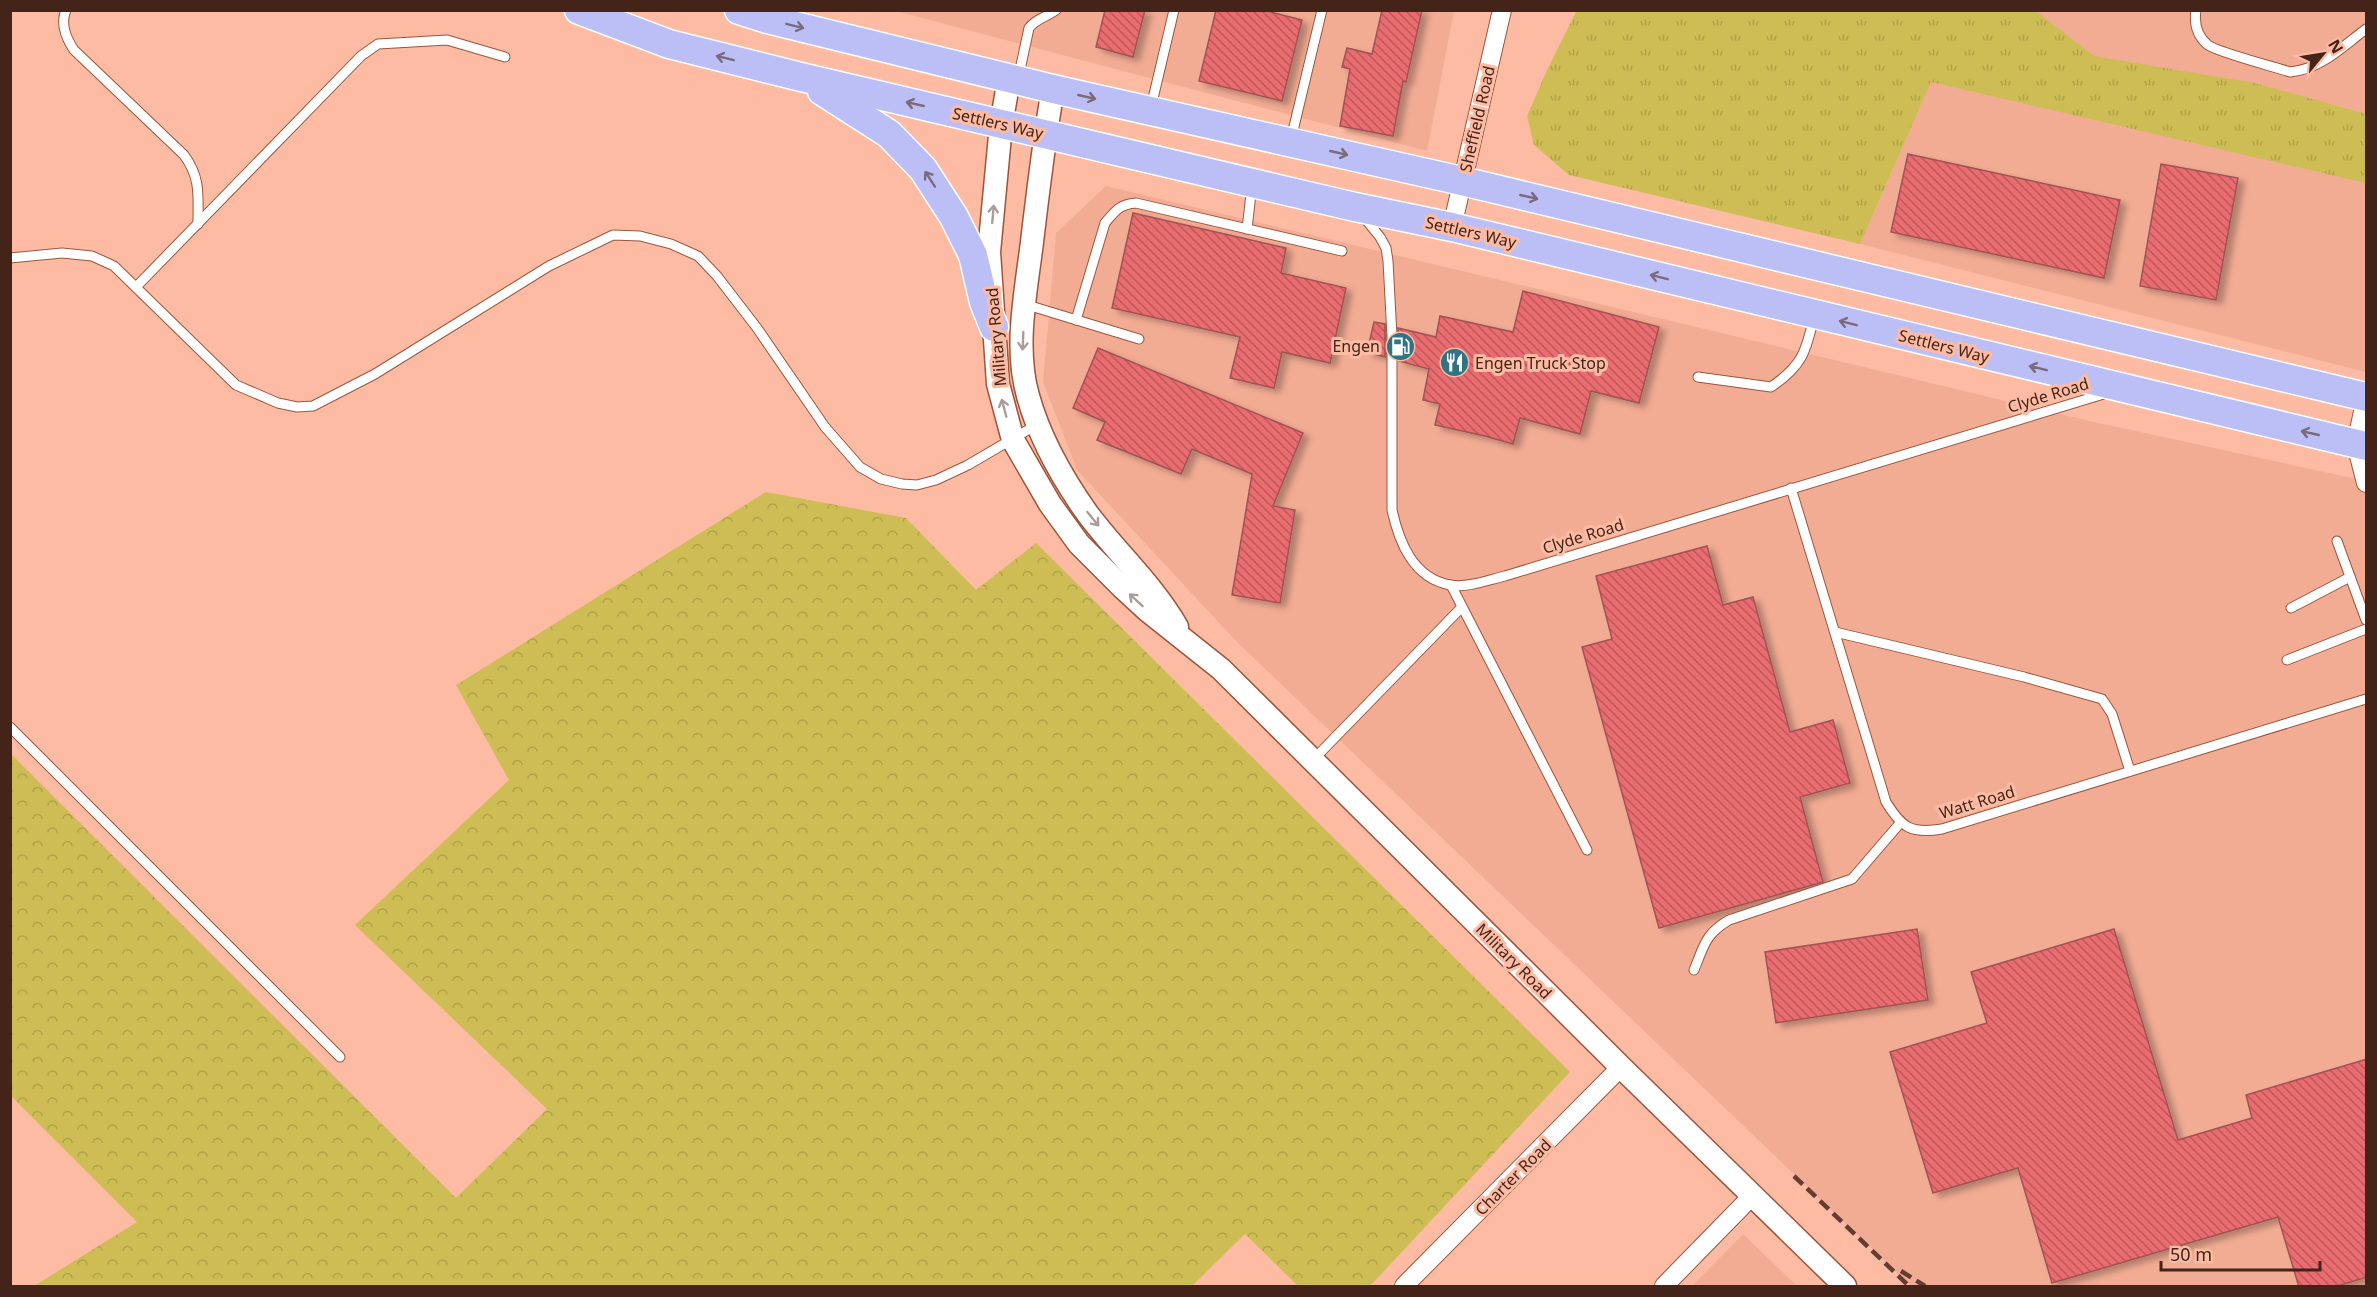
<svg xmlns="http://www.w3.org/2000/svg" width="2377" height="1297" viewBox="0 0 2377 1297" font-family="'Noto Sans',sans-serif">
  <defs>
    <pattern id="grass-tufts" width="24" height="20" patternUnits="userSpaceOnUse" patternTransform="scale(1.5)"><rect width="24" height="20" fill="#cdbd54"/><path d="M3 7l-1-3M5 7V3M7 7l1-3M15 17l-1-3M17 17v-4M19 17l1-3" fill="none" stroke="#b1a249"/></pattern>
    <pattern id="forest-crowns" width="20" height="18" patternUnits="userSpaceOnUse" patternTransform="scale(1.5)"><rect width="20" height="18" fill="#cdbd54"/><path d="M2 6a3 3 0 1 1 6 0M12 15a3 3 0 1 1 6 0" fill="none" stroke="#b1a249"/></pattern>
    <pattern id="building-back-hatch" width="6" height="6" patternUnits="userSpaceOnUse" patternTransform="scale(1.5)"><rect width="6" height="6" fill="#e96c6f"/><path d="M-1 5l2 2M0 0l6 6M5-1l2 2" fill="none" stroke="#be595a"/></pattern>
    <filter id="shadow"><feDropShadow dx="6" dy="4" stdDeviation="3" flood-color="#0004"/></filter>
  </defs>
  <rect width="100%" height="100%" fill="#fdbba3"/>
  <g fill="#f3ac94">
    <path d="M896,11h558l-27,140z"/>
    <path d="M1945,11h421v361l-506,-128 71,-162z"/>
    <path d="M1106,186l988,236 272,59v805h-455l-674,-644 -160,-172 -34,-88 13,-149z"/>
    <path d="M1743,1234l54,52h-105z"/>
  </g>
  <path fill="url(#grass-tufts)" d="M1577,10l459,1 58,45 161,27 111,31v69l-435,-101 -71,162 -291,-69 -35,-30 -7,-29 21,-48z"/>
  <path fill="url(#forest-crowns)" d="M766,492l140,26 70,72 60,-47 534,529 -200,214h-72l-53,-52 -53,52h-1158l103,-64 -126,-126v-342l445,444 91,-89 -192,-184 154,-145 -53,-95z"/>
  <g fill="url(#building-back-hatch)" stroke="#a15253" stroke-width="1.5" filter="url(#shadow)">
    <path d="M1105,10h40l-12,47 -37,-10z"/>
    <path d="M1216,10h47l39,10 -20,81 -83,-20z"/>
    <path d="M1382,10h40l-16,72 -3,-1 -10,55 -53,-10 10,-57 -8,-2 5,-19 25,6z"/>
    <path d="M1908,154l212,46 -16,78 -213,-46z"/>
    <path d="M2161,164l77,14 -22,122 -76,-14z"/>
    <path d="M1133,213l153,35 -5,25 65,15 -16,75 -48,-11 -8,36 -44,-10 10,-41 -128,-29z"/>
    <path d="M1523,291l136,36 -20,76 -48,-12 -11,43 -60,-16 -7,26 -28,-8 -50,-11 5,-21 -17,-4 6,-31 -30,-8 -1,-33 38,9 4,-21 73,16z"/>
    <path d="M1374,322l11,2v33l-18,-5z"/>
    <path d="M1098,348l205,85 -30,73 22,4 -15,93 -48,-8 20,-121 -60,-25 -11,25 -84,-34 8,-18 -32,-14z"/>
    <path d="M1707,546l16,59 30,-8 37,135 43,-12 17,63 -50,14 23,85 -164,46 -77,-281 30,-8 -16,-63z"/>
    <path d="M1917,929l11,71 -152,23 -11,-71z"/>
    <path d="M2114,929l64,211 74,-22 -6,-23 121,-36v218l-33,10h-35l-21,-70 -226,66 -34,-115 -85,25 -43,-141 97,-29 -16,-51z"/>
  </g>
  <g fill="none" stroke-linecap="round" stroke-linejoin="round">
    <defs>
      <g id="service">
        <path d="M66,10c-6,14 0,28 8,40l110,105c17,23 14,41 14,69"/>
        <path d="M2196,10c-2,13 1,26 12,35 9,7 67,22 82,27 31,-3 52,-25 76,-43"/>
        <path d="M1018,79l11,-51c6,-9 18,-11 27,-18"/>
        <path d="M1151,107l23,-97"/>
        <path d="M1291,139l31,-129"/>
        <path d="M1362,215l18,22 6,11 2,13 4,75v174c7,32 21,68 58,75 18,3 38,-5 55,-9l602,-183"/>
        <path d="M1247,229l5,-44"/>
        <path d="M10,258l52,-5 30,3 22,10 122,119 42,18 19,4 16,-1 62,-32 174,-108 64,-31 27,1 31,8 27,12 19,20 40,52 68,99 35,40 21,12 21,5 15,1 19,-5 32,-15 70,-41"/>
        <path d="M136,287l225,-231 17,-12 69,-4 58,17"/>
        <path d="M1024,304l115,35"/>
        <path d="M1076,320l29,-97c10,-12 15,-19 31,-20l206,48"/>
        <path d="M1698,377l73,10c31,-21 35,-35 43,-70"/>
        <path d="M1791,488l95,314c16,26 25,32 56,27l424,-130"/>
        <path d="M2337,541l29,79"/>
        <path d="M1451,585l136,265"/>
        <path d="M2291,608l59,-31"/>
        <path d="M1835,632l189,45 78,22 10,15 18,57"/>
        <path d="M2287,660l79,-31"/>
        <path d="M10,727l330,330"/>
        <path d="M1313,760l149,-153"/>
        <path d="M1694,970c10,-24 11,-36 35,-50l123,-41 49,-57"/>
      </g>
      <g id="minor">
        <path d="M1452,227l50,-217"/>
        <path d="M2366,398l-10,46 10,39"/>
        <path d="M1404,1286l217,-219"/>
        <path d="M1664,1286l88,-90"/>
      </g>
      <g id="tertiary">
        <path d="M1009,79l-8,46 -12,127 9,132 15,56 37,64 29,40 43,43 26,24 73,58 400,398 224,219"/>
        <path d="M1053,89c-9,51 -15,102 -21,153 -6,50 -18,105 -4,154 11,40 35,83 59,117 29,39 66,72 90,114"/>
      </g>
      <g id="primary">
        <path d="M579,10l90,34 132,33 554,130 97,20 914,219"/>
        <path d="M739,10l28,9 286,70 409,92 904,216"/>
        <path d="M822,91l67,43 34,35 31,48 19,38 11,47 10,25"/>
      </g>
    </defs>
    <use href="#service" stroke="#9d543a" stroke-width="11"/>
    <use href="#minor" stroke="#9d543a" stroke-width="20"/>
    <use href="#tertiary" stroke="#9d543a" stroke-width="25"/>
    <use href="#primary" stroke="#fff" stroke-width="31"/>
    <use href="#service" stroke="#fff" stroke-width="9"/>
    <use href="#minor" stroke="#fff" stroke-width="18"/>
    <use href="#tertiary" stroke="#fff" stroke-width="22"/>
    <use href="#primary" stroke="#bcbff5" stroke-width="28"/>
    <g stroke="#633d30" stroke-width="4.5" stroke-dasharray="12 6" stroke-linecap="butt">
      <path d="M1794,1176l115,110"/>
      <path d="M1901,1271l24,15"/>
    </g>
  </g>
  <defs><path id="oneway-shaft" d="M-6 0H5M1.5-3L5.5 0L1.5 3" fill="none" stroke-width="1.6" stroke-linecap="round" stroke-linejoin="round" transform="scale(1.5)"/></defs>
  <g stroke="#7a6a7c">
    <use href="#oneway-shaft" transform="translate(795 26) rotate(14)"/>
    <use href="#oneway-shaft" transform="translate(725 58) rotate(-166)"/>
    <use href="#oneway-shaft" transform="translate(1087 97) rotate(13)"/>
    <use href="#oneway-shaft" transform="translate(915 104) rotate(-167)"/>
    <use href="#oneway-shaft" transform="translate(1339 153) rotate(13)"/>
    <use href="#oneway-shaft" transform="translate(930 179) rotate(-123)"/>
    <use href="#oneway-shaft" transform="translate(1529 197) rotate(13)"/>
    <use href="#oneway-shaft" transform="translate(1659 277) rotate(-166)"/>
    <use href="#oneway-shaft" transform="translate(1848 323) rotate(-166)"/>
    <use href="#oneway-shaft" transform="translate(2038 368) rotate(-166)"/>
    <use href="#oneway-shaft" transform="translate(2310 433) rotate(-167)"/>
  </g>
  <g stroke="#ab9c98">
    <use href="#oneway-shaft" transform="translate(993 214) rotate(-85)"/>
    <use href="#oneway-shaft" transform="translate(1023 341) rotate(92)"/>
    <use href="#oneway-shaft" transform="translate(1004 408) rotate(-105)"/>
    <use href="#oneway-shaft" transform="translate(1093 519) rotate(51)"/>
    <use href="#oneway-shaft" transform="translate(1136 600) rotate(-137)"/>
  </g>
  <defs>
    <symbol id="fuel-disc" viewBox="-11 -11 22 22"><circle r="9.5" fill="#317285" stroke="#fdbba3"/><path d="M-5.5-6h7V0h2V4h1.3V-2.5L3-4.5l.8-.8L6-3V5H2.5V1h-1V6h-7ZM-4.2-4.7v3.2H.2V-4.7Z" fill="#fff"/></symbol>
    <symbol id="restaurant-disc" viewBox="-11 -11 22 22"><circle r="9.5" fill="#317285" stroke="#fdbba3"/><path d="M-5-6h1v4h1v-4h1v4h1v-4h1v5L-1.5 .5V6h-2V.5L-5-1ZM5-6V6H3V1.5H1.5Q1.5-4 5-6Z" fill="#fff"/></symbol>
  </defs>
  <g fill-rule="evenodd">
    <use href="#fuel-disc" x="1384" y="330" width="33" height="33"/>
    <use href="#restaurant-disc" x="1438" y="346" width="33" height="33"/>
  </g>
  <g text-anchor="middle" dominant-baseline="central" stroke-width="6" stroke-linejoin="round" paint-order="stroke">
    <g font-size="16" fill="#442419" stroke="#fdbba3">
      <text transform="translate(1477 119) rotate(-77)">Sheffield Road</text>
      <text transform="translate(998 123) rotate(13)">Settlers Way</text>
      <text transform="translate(1471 232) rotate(13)">Settlers Way</text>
      <text transform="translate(996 337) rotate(-95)">Military Road</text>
      <text transform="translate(1944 346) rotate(14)">Settlers Way</text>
      <text transform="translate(2048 395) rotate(-17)">Clyde Road</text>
      <text transform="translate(1583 536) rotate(-17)">Clyde Road</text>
      <text transform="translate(1977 802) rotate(-17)">Watt Road</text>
      <text transform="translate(1514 961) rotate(45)">Military Road</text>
      <text transform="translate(1513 1177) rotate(-45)">Charter Road</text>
    </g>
    <g font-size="16" fill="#442419" stroke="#fdbba3" text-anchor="end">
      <text x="1380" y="346">Engen</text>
      <text x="1475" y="363" text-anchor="start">Engen Truck Stop</text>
    </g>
  </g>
  <rect width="2377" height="1297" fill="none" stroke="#442419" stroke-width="24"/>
  <g transform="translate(2323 54) rotate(60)" stroke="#fdbba3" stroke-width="4.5" paint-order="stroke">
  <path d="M0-4.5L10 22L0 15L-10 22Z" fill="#442419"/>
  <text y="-9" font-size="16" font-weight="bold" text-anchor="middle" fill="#442419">N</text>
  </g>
  <path d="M2161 1261v9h159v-9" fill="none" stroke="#442419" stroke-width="3"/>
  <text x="2170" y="1261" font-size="18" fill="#442419" stroke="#fdbba3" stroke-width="4.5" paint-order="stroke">50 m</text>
</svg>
